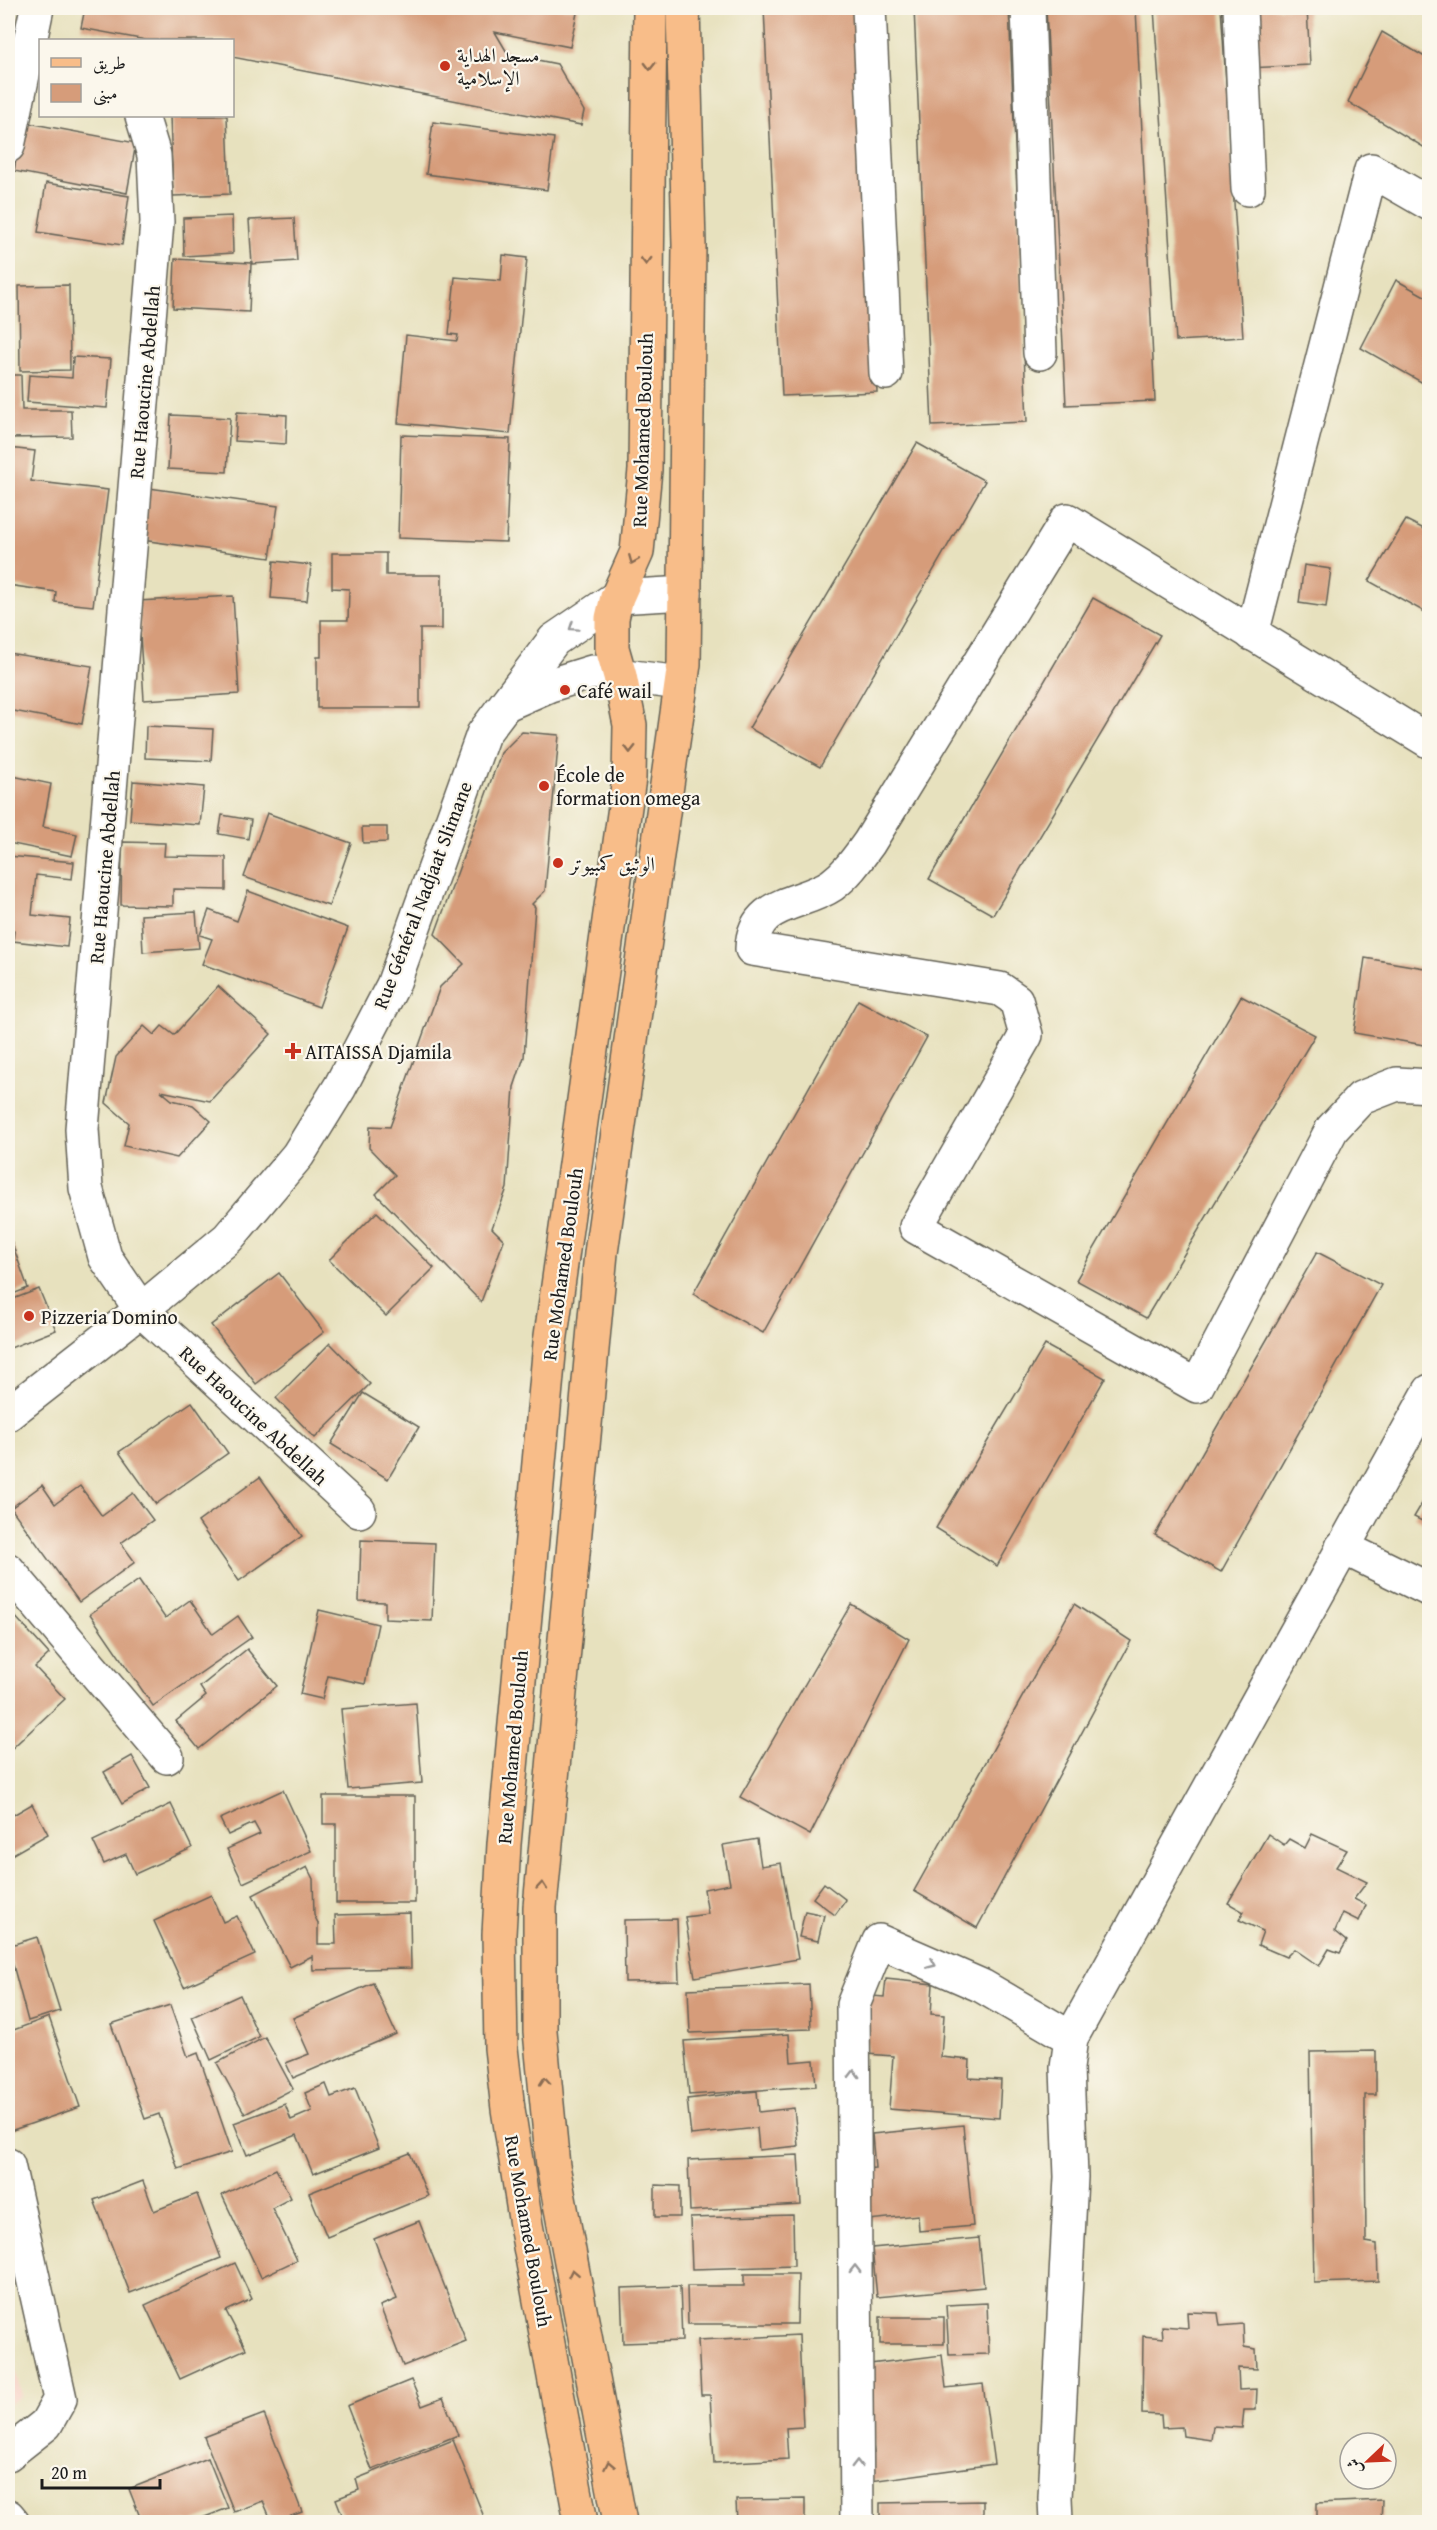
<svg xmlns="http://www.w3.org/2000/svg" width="1437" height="2530" viewBox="0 0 1437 2530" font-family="'Gentium Book Plus',Amiri,serif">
  <rect width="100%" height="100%" fill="#fbf7ec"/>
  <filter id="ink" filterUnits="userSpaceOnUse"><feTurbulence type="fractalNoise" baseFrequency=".0167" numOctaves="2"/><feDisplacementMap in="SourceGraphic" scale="12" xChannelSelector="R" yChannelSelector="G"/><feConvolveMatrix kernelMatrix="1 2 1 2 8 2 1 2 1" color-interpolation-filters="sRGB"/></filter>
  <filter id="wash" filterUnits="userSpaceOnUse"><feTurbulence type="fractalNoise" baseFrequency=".008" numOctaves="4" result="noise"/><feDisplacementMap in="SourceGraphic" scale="24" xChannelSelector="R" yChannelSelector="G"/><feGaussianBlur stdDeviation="1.35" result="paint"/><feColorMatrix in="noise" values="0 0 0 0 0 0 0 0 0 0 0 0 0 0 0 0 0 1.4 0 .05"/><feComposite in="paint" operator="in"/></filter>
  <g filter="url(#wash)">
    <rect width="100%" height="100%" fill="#e7e1be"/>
    <path fill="#f7d1c6" d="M8,2345l14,51 -14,9z"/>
    <g id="blocks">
      <g fill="#d69c7a">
        <path d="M85,8h493l-8,39 -75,-15 13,22 49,10 27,47 -3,14 -349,-68v-17h-86l-65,-12z"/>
        <path d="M764,8h95l18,384 -95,4z"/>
        <path d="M914,8h95l18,414 -95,4z"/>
        <path d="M1046,8h90l19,393 -89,4z"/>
        <path d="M1154,8h67l22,329 -67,4z"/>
        <path d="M1244,8h63l3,57 -62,3z"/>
        <path d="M1382,32l48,28v91l-82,-49z"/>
        <path d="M170,116h57l3,78 -57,2z"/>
        <path d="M23,122l113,21 -9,50 -113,-22z"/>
        <path d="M433,122l121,16 -7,52 -121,-16z"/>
        <path d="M46,183l83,13 -7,49 -84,-13z"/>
        <path d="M232,216l1,37 -49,3 -1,-38z"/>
        <path d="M294,218l3,43 -45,3 -3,-44z"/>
        <path d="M503,255l24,3 -17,176 -112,-11 8,-88 51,6 1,-6 -9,-1 6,-57 46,4z"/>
        <path d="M175,259l76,4 -2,49 -76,-4z"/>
        <path d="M1396,280l34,19v88l-69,-39z"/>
        <path d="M69,285l1,85 -50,1 -1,-85z"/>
        <path d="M73,357l38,2 -4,49 -80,-6 2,-27 43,3z"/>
        <path d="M8,375h13l1,35h49l1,27 -64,1z"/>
        <path d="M237,412l50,3 -1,29 -51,-3z"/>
        <path d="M171,415l59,3 -3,54 -59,-3z"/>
        <path d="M401,435l109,4 -4,103 -108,-4z"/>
        <path d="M917,443l68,38 -165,286 -71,-39z"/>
        <path d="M8,448l27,3 -4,30 77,9 -15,116 -38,-4 1,-10 -48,-7z"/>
        <path d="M149,488l129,18 -8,52 -128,-18z"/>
        <path d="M1406,520l24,12v83l-61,-34z"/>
        <path d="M332,553h54v22h56v54h-22v79h-103v-51h4v-37h27l1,-31 -17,-1z"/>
        <path d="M274,561l37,4 -4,36 -36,-3z"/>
        <path d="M1304,565l27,4 -5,38 -27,-4z"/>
        <path d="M233,596l6,98 -95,6 -6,-99z"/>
        <path d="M1093,598l67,37 -167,280 -64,-36z"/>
        <path d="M8,653l84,13 -10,58 -74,-14z"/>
        <path d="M146,726l67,3 -2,32 -66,-3z"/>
        <path d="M522,732l37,3 -14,156 -13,13 3,3 -11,150 -10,30 -7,101 -15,40 12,12 -23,62 -105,-108 19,-19 -26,-27 1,-22 20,1 50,-140 24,-23 -29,-30 66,-181z"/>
        <path d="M8,775l43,9 -8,43 34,7 -5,22 -64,-13z"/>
        <path d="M133,781l71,6 -4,38 -70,-5z"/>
        <path d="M267,813l84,30 -22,63 -85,-29z"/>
        <path d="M222,815l29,5 -3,19 -29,-5z"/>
        <path d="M362,827h25v15l-24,1z"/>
        <path d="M122,842l43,1 -1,13 62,1v33l-53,-1v17l-52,-1z"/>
        <path d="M8,856l66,6 -2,17 -36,-4 -4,40 38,4 -3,28 -54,-6 1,-10 -6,-1z"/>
        <path d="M248,891l100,37 -29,79 -117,-43 10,-25 -12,-4 9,-25 28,11z"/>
        <path d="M196,912l3,36 -56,4 -2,-37z"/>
        <path d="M1365,958l65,11v77l-76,-13z"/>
        <path d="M218,986l53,48 -61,67 -49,-10 11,9 21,5 18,16 -34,37 -53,-12 5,-23 -23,-20 10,-46 28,-31 10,9 8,-9 12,9z"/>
        <path d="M1241,996l74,39 -169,283 -70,-38z"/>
        <path d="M858,1000l69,37 -164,296 -70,-39z"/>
        <path d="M377,1212l57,56 -48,48 -57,-56z"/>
        <path d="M8,1232l20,56 -20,8z"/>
        <path d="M1317,1252l64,33 -160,287 -66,-37z"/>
        <path d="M279,1273l45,59 -68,52 -45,-59z"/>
        <path d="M39,1289l17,41 -48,19v-48z"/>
        <path d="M330,1343l40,41 -55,54 -39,-40z"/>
        <path d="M1045,1345l60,33 -108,188 -61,-38z"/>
        <path d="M363,1393l56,34 -31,52 -57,-35z"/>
        <path d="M192,1402l36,51 -72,51 -37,-52z"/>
        <path d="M260,1477l42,59 -63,45 -41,-59z"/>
        <path d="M42,1485l13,19 25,-18 22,30 31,-23 20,27 -32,23 14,19 -56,40 -68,-94z"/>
        <path d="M1430,1490v35l-16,-8z"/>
        <path d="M361,1540l74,3 -3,78 -47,-2v-17l-26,-1z"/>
        <path d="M139,1580l26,38 25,-18 23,34 25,-18 14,21 -99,69 -63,-92z"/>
        <path d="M851,1604l58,35 -99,196 -70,-38z"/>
        <path d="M1074,1604l57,37 -154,287 -63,-37z"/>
        <path d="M319,1610l59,14 -13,60 -37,-8 -6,23 -22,-5z"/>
        <path d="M13,1614l36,40 -14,13 30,32 -57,53v-133z"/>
        <path d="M247,1649l30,37 -78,63 -23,-28 30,-25 -6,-9z"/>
        <path d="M416,1703l6,80 -74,6 -7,-80z"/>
        <path d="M132,1756l18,32 -28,16 -18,-32z"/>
        <path d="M283,1790l28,61 -68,32 -16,-34 33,-15 -6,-11 -26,12 -8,-16z"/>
        <path d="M323,1796h92v107h-79v-79h-13z"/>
        <path d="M32,1804l16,30 -40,23v-39z"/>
        <path d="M171,1804l21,44 -57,26 -9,-20 -22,10 -11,-23z"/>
        <path d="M1268,1834l16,11 5,-6 16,9 7,-14 35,16 -11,17 31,15 -13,17 12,6 -7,16 -16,-8 -8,18 12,10 -7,12 -11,-4 -10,17 -25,-17 -8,8 -28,-12 5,-14 -24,-11 5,-8 -16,-9z"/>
        <path d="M757,1839l4,27 20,-3 17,96 -103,18 -10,-60 23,-3 -4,-25 26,-5 -7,-39z"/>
        <path d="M307,1867l6,12 1,36 4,8v21h18l-1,-29 75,-2 1,55 -98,2 -1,-14 -22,11 -37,-72z"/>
        <path d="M824,1883l22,17 -11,15 -22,-17z"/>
        <path d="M211,1895l12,27 14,-6 18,39 -71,32 -30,-66z"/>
        <path d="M805,1911l19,4 -6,26 -19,-4z"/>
        <path d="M677,1919l2,62 -54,1 -1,-62z"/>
        <path d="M37,1937l23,74 -32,10 -20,-75z"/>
        <path d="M886,1979l47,5 -2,30 13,1 -3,42 29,3 -1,18 32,2 -2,38 -110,-9 4,-53 -26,-2 -7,-59 24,2z"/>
        <path d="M373,1983l23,51 -103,44 -7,-15 23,-9 -16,-36z"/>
        <path d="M809,1984l2,45 -121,4 -2,-44z"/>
        <path d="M240,1995l19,42 -48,23 -19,-43z"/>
        <path d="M170,2005l18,52 10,-4 34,99 -54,17 -19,-55 -14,5 -34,-95z"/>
        <path d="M49,2017l31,90 -70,24 -2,-6v-93z"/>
        <path d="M789,2034l2,28 23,-2 2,26 -127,9 -5,-54z"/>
        <path d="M265,2037l28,52 -48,25 -28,-51z"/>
        <path d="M1376,2051v44h-11v34l1,113 11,2 1,37 -64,2 -4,-231z"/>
        <path d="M326,2084l5,13 24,-9 24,60 -66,26 -16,-39 -50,20 -13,-32 51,-19 6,16 21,-9 -7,-18z"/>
        <path d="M757,2091l2,21 35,-4 4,38 -39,4 -2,-22 -66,7 -4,-36z"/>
        <path d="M963,2125l10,101 -54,5 -1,-16 -50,5 -5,-51 12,-1 -3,-34z"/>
        <path d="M410,2153l18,43 -101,41 -18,-44z"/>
        <path d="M798,2155l3,50 -111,6 -2,-51z"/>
        <path d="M276,2169l15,29 -19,10 25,52 -36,17 -39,-82z"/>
        <path d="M143,2181l11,30 43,-17 24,64 -91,35 -36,-93z"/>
        <path d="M655,2185l25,1v31h-25z"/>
        <path d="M793,2215l1,51 -102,3 -2,-51z"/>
        <path d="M419,2221l47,120 -63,25 -23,-60 17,-7 -23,-60z"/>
        <path d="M979,2238l5,49 -107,10 -5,-49z"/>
        <path d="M235,2263l17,36 -26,12 20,38 -66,30 -35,-74z"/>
        <path d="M744,2274h54l-1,50h-109l-1,-38h57z"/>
        <path d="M680,2286l2,55 -59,2 -2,-55z"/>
        <path d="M987,2303l2,51 -40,1 -3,-50z"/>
        <path d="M1187,2312l31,1 2,13 23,-2 1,23 12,2 1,20 -19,-1 1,22 18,-1 -1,21h-12l-2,18 -29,-2 -2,14 -28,-4 -1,-9 -20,1 -1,-13 -19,-1 1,-78 20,2 -1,-12 26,2z"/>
        <rect x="880" y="2317" width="64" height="27"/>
        <path d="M799,2335l4,92 -17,1 2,31 -74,4 -4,-68h-9l-3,-55z"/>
        <path d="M942,2355l4,33 37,-4 11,80 -123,17 -4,-28 7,-1 -12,-87z"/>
        <path d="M411,2380l11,26 21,-8 15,37 -86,35 -25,-64z"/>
        <path d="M264,2414l38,98 -27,10h-3l-9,-21 -29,11 -30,-75z"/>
        <path d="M453,2440l33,82h-107l-2,-3 -10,3h-22l-9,-23 23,-9 -3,-11z"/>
        <path d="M208,2458l20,50 -36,14h-50l-13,-33z"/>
        <path d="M805,2499v23h-68l-1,-22z"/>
        <path d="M1382,2500l-1,22h-64v-19z"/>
        <path d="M983,2501v21h-103v-19z"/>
      </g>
    </g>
  </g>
  <g filter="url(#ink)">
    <use href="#blocks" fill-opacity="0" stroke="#636155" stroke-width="1.5"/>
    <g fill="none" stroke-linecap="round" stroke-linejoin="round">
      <defs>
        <g id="minor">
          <path d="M869,8l17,365"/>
          <path d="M1028,8l12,345"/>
          <path d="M1240,8l8,181"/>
          <path d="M142,116l12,39 3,67 -75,907 4,59 19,69 36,53 218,201"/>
          <path d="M8,146l29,-138"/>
          <path d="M1252,634l119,-464 59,34"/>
          <path d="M1430,742l-363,-222 -198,323c-11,15 -21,30 -37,42 -31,21 -79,15 -80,64l248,40 16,11 10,35 -110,192 281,159 135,-257 29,-31 36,-14 33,2"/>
          <path d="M1342,1547l88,43"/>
          <path d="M8,1570l159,187"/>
          <path d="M8,2165l52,234 -14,25 -38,30"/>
          <path d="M8,2516l5,6"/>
          <path d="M857,2522l-4,-517 26,-64 103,45 89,52"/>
          <path d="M1056,2522l-1,-24 16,-321 -4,-109 4,-30 359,-647"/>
        </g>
        <g id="tertiary">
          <path d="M509,703l41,-18 42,-13 89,11"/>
          <path d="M8,1414l133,-104 87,-72 70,-83 42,-68 53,-102 90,-251 71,-94 63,-43 68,-4"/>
        </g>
        <g id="primary">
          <path d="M581,2522l-55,-297 -18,-116 -7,-61 -2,-114 5,-90 46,-501 79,-565 1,-53 -10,-49 -8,-28v-30l5,-21 20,-45 8,-82 5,-462"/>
          <path d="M620,2522l-67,-356 -13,-135v-124l61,-654 83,-589 5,-418 -6,-238"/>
        </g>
      </defs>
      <use href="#minor" stroke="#636155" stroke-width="36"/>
      <use href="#tertiary" stroke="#636155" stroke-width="36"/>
      <use href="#primary" stroke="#636155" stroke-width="36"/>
      <use href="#minor" stroke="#fff" stroke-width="33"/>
      <use href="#tertiary" stroke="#fff" stroke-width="33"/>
      <use href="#primary" stroke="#f8bd89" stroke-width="33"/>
    </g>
    <defs><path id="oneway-chevron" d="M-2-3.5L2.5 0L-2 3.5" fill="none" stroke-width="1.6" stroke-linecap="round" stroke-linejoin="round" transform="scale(1.5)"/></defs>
    <g stroke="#8a6c52">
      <use href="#oneway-chevron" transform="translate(650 66) rotate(91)"/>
      <use href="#oneway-chevron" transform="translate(646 261) rotate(90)"/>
      <use href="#oneway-chevron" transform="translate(633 560) rotate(112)"/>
      <use href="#oneway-chevron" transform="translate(630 749) rotate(91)"/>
      <use href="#oneway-chevron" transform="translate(542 1886) rotate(-85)"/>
      <use href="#oneway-chevron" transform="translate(545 2081) rotate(-95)"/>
      <use href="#oneway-chevron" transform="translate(573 2273) rotate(-101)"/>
      <use href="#oneway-chevron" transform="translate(609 2465) rotate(-101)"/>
    </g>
    <g stroke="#999">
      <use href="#oneway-chevron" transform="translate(573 627) rotate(146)"/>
      <use href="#oneway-chevron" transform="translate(932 1964) rotate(23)"/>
      <use href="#oneway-chevron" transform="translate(854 2074) rotate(-90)"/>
      <use href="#oneway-chevron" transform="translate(855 2269) rotate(-90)"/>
      <use href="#oneway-chevron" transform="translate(857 2464) rotate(-90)"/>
    </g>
  </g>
  <g fill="#c8321e" stroke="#fbf7ec" stroke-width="2">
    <circle cx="445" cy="66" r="6"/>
    <circle cx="565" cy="690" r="6"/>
    <circle cx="544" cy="786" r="6"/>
    <circle cx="558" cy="863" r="6"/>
    <path d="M290 1042h6v6h6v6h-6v6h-6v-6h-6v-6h6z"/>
    <circle cx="29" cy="1316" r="6"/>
  </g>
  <g text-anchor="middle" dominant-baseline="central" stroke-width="4.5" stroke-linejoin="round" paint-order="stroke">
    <g font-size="20" fill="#1c1c1c" stroke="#fbf7ec" text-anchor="start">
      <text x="457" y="54">مسجد الهداية<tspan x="457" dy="23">الإسلامية</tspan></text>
      <text x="577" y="690">Café wail</text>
      <text x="556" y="774">École de<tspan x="556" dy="23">formation omega</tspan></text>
      <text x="570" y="863">الوثيق كمبيوتر</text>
      <text x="305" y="1051">AITAISSA Djamila</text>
      <text x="41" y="1316">Pizzeria Domino</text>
    </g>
    <g font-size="20" fill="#1c1c1c" stroke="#fbf7ec">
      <text transform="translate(144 382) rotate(-85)">Rue Haoucine Abdellah</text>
      <text transform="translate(642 430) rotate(-88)">Rue Mohamed Boulouh</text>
      <text transform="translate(104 867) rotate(-85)">Rue Haoucine Abdellah</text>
      <text transform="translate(422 895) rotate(-69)">Rue Général Nadjaat Slimane</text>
      <text transform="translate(562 1264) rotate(-82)">Rue Mohamed Boulouh</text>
      <text transform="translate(254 1415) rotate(43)">Rue Haoucine Abdellah</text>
      <text transform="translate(512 1747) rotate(-85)">Rue Mohamed Boulouh</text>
      <text transform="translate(529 2231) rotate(80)">Rue Mohamed Boulouh</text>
    </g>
  </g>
  <rect width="1437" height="2530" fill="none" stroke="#fbf7ec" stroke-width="30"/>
  <rect x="39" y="39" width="195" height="78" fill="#fbf7ec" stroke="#a29f99" stroke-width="1.5"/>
  <rect x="51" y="58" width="30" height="9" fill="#f8bd89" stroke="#a29f99" stroke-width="1.5"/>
  <text x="93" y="69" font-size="18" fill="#1c1c1c">طريق</text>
  <rect x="51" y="84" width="30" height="18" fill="#d69c7a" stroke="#a29f99" stroke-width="1.5"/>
  <text x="93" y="99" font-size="18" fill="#1c1c1c">مبنى</text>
  <g transform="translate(1368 2461) rotate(247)"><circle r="28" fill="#fbf7ec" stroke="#a29f99" stroke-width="1.5"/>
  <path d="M0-4.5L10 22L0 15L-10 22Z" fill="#c8321e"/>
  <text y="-9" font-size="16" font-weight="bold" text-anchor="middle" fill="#1c1c1c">ش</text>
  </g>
  <path d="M42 2479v9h118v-9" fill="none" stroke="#1c1c1c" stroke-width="3"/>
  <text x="51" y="2479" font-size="18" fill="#1c1c1c" stroke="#fbf7ec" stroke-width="4.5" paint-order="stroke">20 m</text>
</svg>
